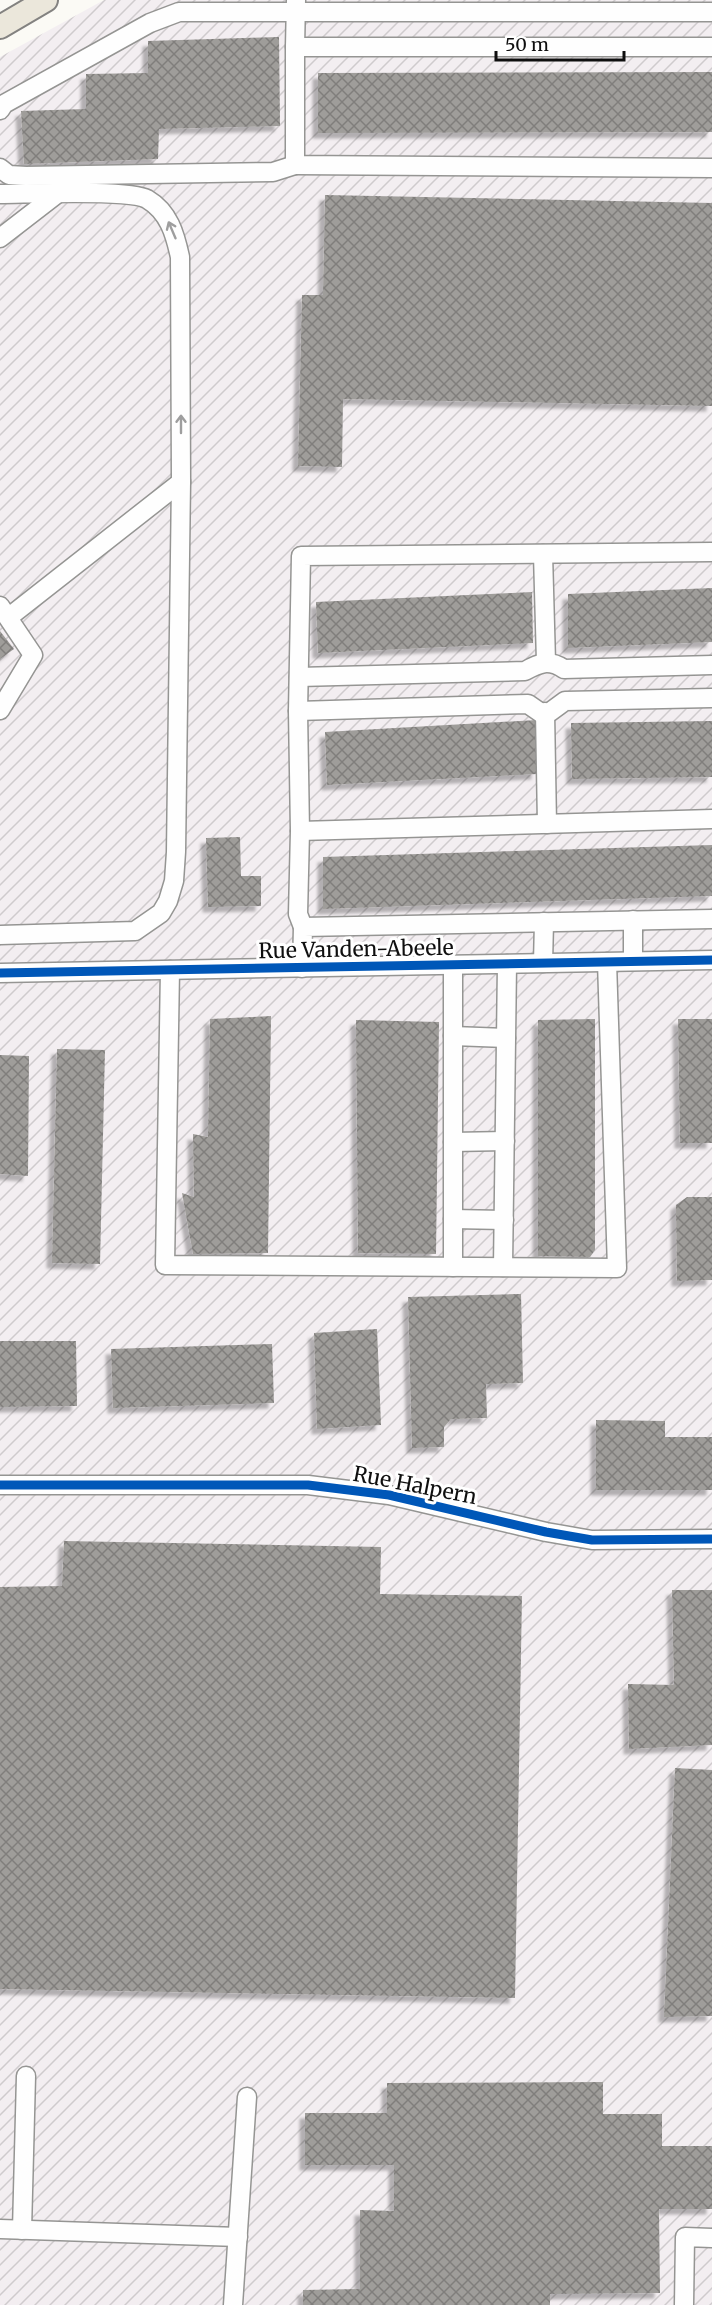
<svg xmlns="http://www.w3.org/2000/svg" width="712" height="2305" viewBox="0 0 712 2305" font-family="Merriweather,serif">
  <defs>
    <pattern id="industrial-furrows" width="10" height="10" patternUnits="userSpaceOnUse" patternTransform="scale(1.5)"><rect width="10" height="10" fill="#f3eef1"/><path d="M-1 1l2-2M0 10L10 0M9 11l2-2" fill="none" stroke="#cfcbcd"/></pattern>
    <pattern id="building-cross-hatch" width="8" height="8" patternUnits="userSpaceOnUse" patternTransform="scale(1.5)"><rect width="8" height="8" fill="#9f9d9a"/><path d="M0 0l8 8M0 8l8-8" fill="none" stroke="#807e7c"/></pattern>
    <filter id="shadow"><feDropShadow dx="-5.5" dy="5.5" stdDeviation="1.5" flood-color="#0004"/></filter>
  </defs>
  <rect width="100%" height="100%" fill="#fbfaf5"/>
  <path fill="url(#industrial-furrows)" d="M104,0h608v2305h-712v-2248z"/>
  <g fill="url(#building-cross-hatch)" filter="url(#shadow)">
    <path d="M279,37l1,89 -121,3 -1,30 -134,5 -3,-53 65,-2v-35l62,-1v-32z"/>
    <path d="M712,72v60l-394,1v-60z"/>
    <path d="M325,195l387,8v203l-369,-7 -1,68 -44,-1 4,-171h21z"/>
    <path d="M712,588v54l-144,6v-54z"/>
    <path d="M532,592l1,51 -215,10 -2,-51z"/>
    <path d="M0,631l14,18 -14,10z"/>
    <path d="M537,720v54l-210,11 -2,-53z"/>
    <path d="M712,721v56l-140,2 -1,-56z"/>
    <path d="M240,837l1,39h20v30l-53,1 -2,-69z"/>
    <path d="M712,845v51l-389,13v-52z"/>
    <path d="M271,1016l-3,237 -75,1 -11,-61 12,4 -1,-63 15,3 2,-118z"/>
    <path d="M595,1019v231l-5,7 -52,-1v-236z"/>
    <path d="M678,1019h34v124h-32z"/>
    <path d="M356,1020l83,2 -3,232 -78,-1z"/>
    <path d="M57,1049l48,1 -5,214 -48,-1z"/>
    <path d="M0,1055l29,1 -1,120 -28,-2z"/>
    <path d="M687,1197h25v83l-35,1 -1,-76z"/>
    <path d="M521,1294l2,89 -37,1 1,34 -36,1 -7,8v20l-32,1 -4,-151z"/>
    <path d="M377,1329l4,96 -64,4 -3,-96z"/>
    <path d="M0,1341h76l1,65 -77,1z"/>
    <path d="M272,1344l2,59 -161,5 -2,-59z"/>
    <path d="M596,1420l69,1v16h47v53h-116z"/>
    <path d="M64,1541l317,6 -1,47 142,2 -7,402 -515,-9v-402l62,-1z"/>
    <path d="M672,1590h40v155l-83,4 -1,-65 46,1z"/>
    <path d="M675,1768l37,2v246l-48,1z"/>
    <path d="M603,2082v32h59v32h50v63h-53l1,84 -110,1v11h-247v-15l57,-1v-79l34,1v-46h-89v-52h82v-30z"/>
  </g>
  <g fill="none" stroke-linecap="round" stroke-linejoin="round">
    <defs>
      <g id="minor">
        <path d="M296,0l-1,47h417"/>
        <path d="M295,47v118l417,3"/>
        <path d="M0,110l4,-6 146,-81 29,-11h533"/>
        <path d="M0,168l9,7 17,1 247,-4 22,-7"/>
        <path d="M0,194c27,0 129,-5 147,5 22,13 28,35 33,58l1,225 -5,370 -2,29 -6,20 -7,12 -26,18 -135,4"/>
        <path d="M0,238l57,-44"/>
        <path d="M712,552l-411,4 -3,155 230,-7 13,9 9,-1 15,-11 147,-3"/>
        <path d="M543,554l3,108"/>
        <path d="M0,606l33,49 -33,55"/>
        <path d="M9,617l172,-135"/>
        <path d="M299,677l226,-6c14,-8 24,-12 39,-2l148,-4"/>
        <path d="M298,711l2,120 -2,83 5,13"/>
        <path d="M545,712l2,112"/>
        <path d="M300,831l412,-12"/>
        <path d="M633,920v41"/>
        <path d="M543,963l1,-41"/>
        <path d="M453,965v302"/>
        <path d="M302,968l1,-41 409,-8"/>
        <path d="M170,970l-5,295 452,3 -10,-306"/>
        <path d="M0,973l712,-13"/>
        <path d="M453,1036l53,2"/>
        <path d="M453,1142l52,-1"/>
        <path d="M453,1219l51,1"/>
        <path d="M503,1267l4,-303"/>
        <path d="M0,1485h308l81,10 157,37 46,8 120,-1"/>
        <path d="M0,2229l238,8"/>
        <path d="M22,2230l4,-154"/>
        <path d="M233,2305l14,-208"/>
        <path d="M684,2305l1,-68 27,1"/>
      </g>
      <path id="major" d="M0,27l46,-27"/>
    </defs>
    <use href="#minor" stroke="#959593" stroke-width="21"/>
    <use href="#major" stroke="#838280" stroke-width="26"/>
    <use href="#minor" stroke="#fefefe" stroke-width="18"/>
    <use href="#major" stroke="#ebe7db" stroke-width="22"/>
    <defs>
      <g id="cycleway">
        <path d="M0,973l712,-13"/>
        <path d="M0,1485h308l81,10 157,37 46,8 120,-1"/>
      </g>
    </defs>
    <use href="#cycleway" stroke="#fff" stroke-width="13"/>
    <use href="#cycleway" stroke="#0057b8" stroke-width="9"/>
  </g>
  <defs><path id="oneway-shaft" d="M-6 0H5M1.5-3L5.5 0L1.5 3" fill="none" stroke-width="1.6" stroke-linecap="round" stroke-linejoin="round" transform="scale(1.5)"/></defs>
  <g stroke="#9e9e9e">
    <use href="#oneway-shaft" transform="translate(172 230) rotate(-113)"/>
    <use href="#oneway-shaft" transform="translate(181 424) rotate(-90)"/>
  </g>
  <g text-anchor="middle" dominant-baseline="central" stroke-width="6" stroke-linejoin="round" paint-order="stroke">
    <g font-size="21" fill="#0f0f0f" stroke="#fff">
      <text transform="translate(356 949) rotate(-1)">Rue Vanden-Abeele</text>
      <text transform="translate(415 1485) rotate(11)">Rue Halpern</text>
    </g>
  </g>
  <path d="M496 51v9h128v-9" fill="none" stroke="#0f0f0f" stroke-width="3"/>
  <text x="505" y="51" font-size="18" fill="#0f0f0f" stroke="#ffffff" stroke-width="4.5" paint-order="stroke">50 m</text>
</svg>
